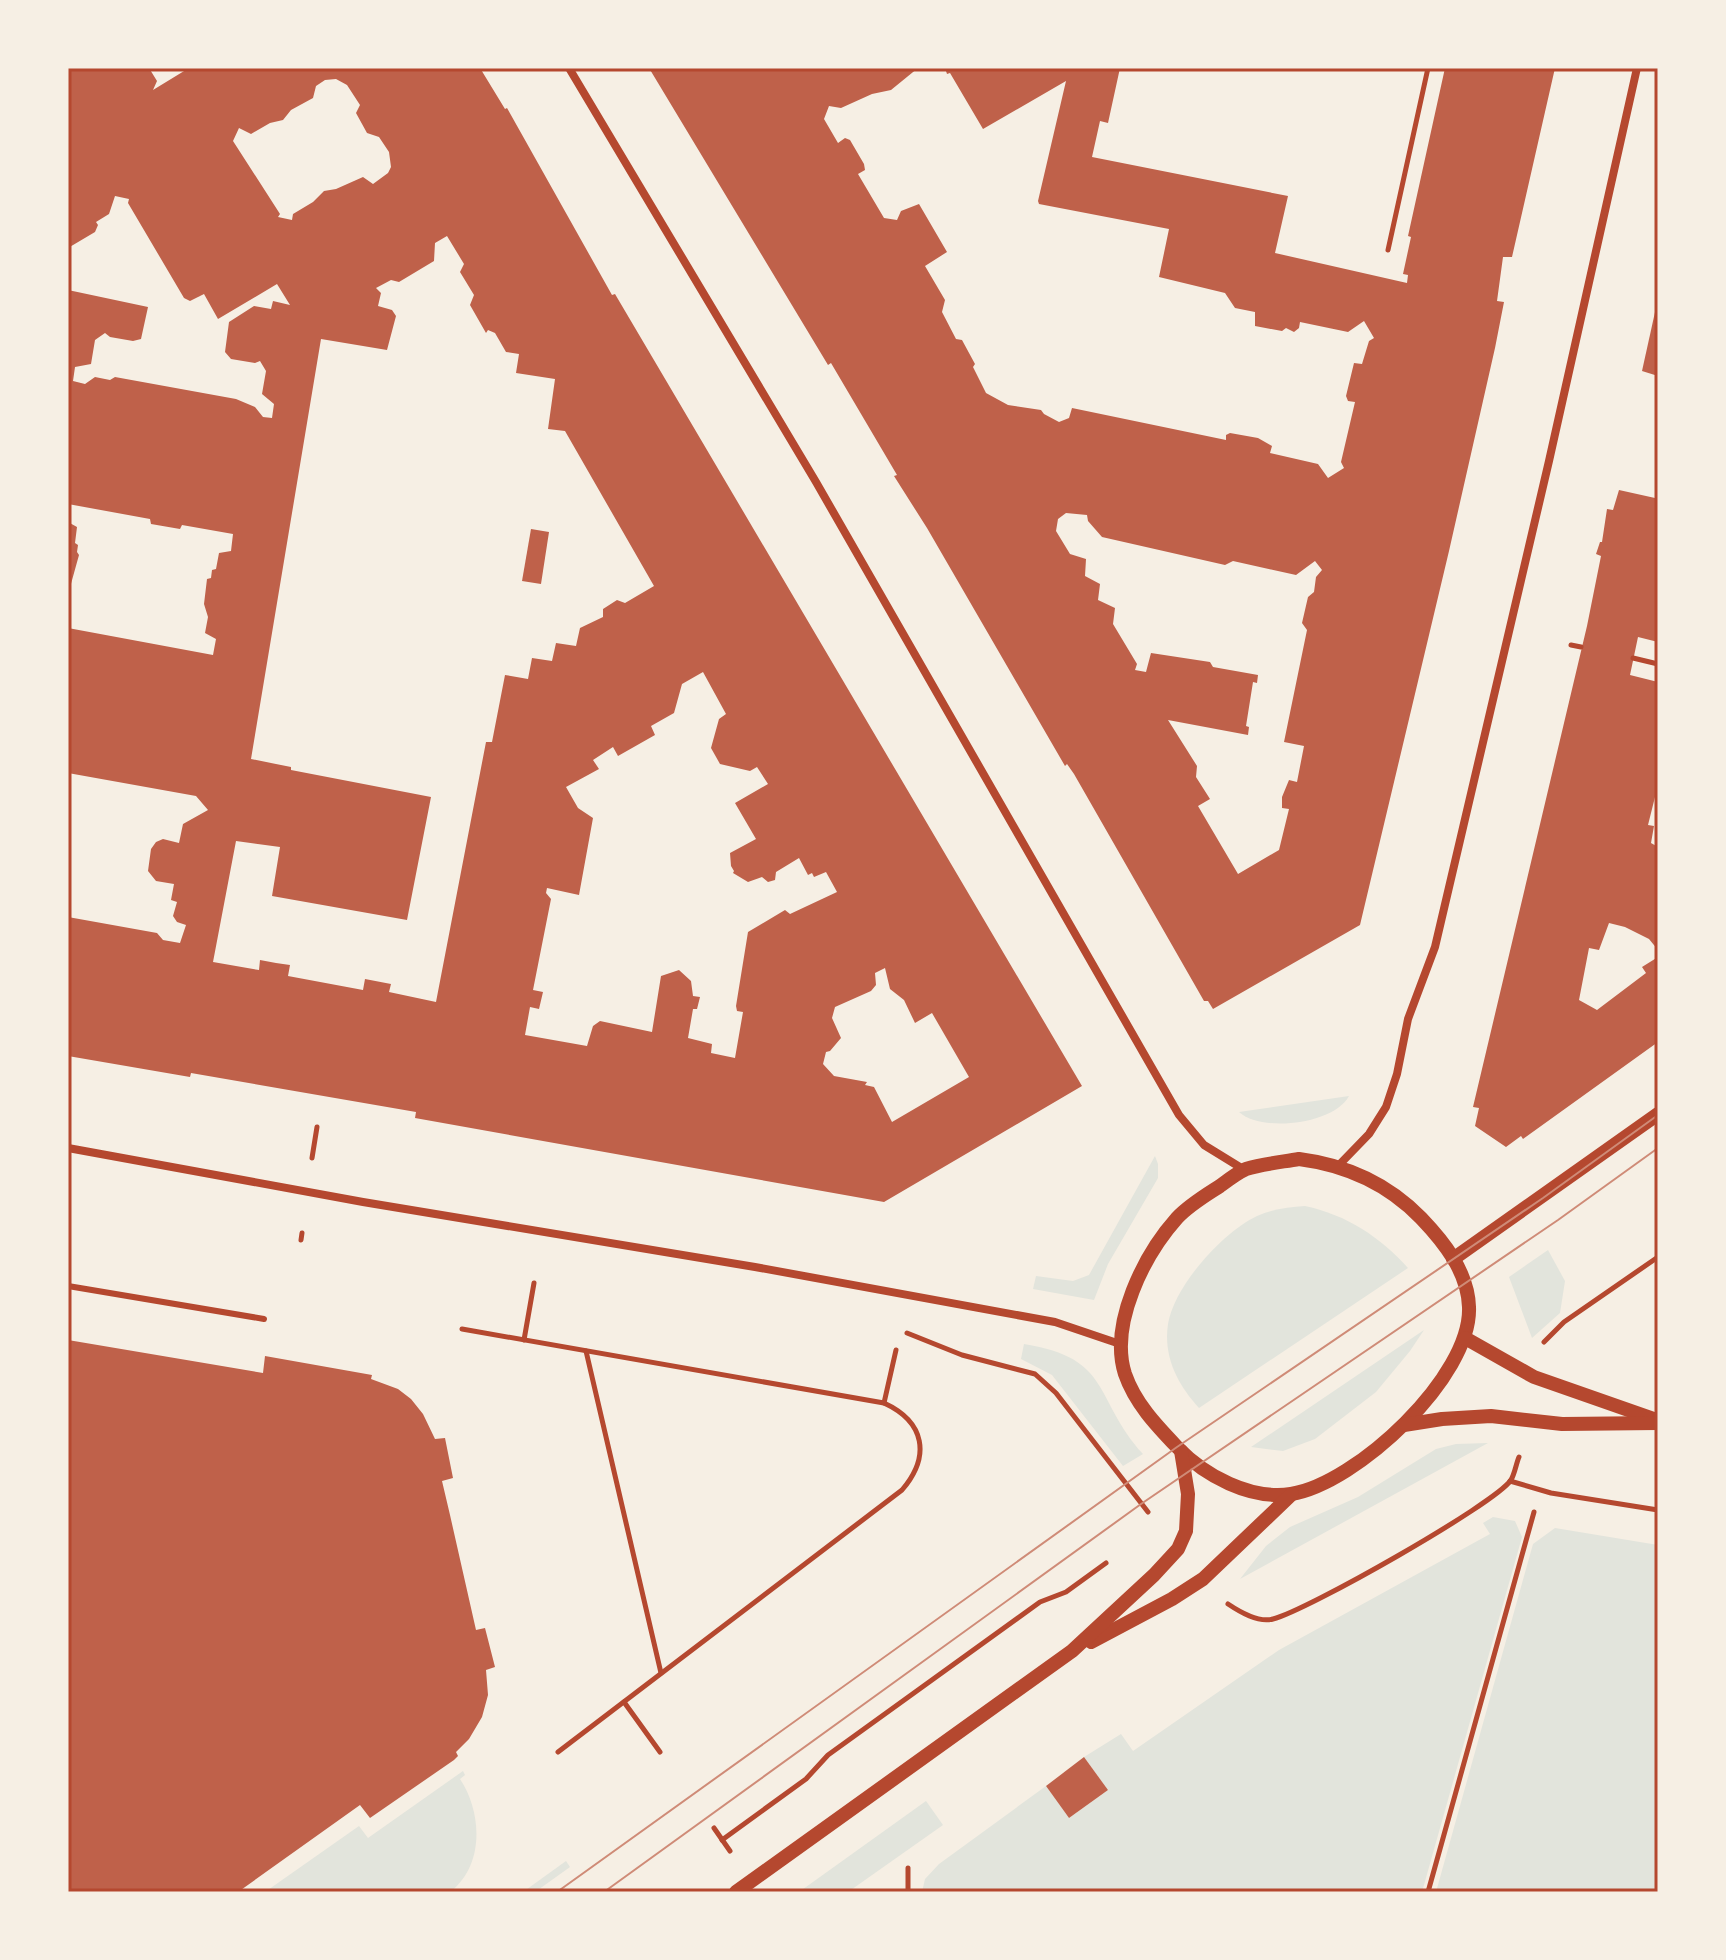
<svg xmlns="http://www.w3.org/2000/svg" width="1726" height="1960" viewBox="0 0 1726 1960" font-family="'Space Grotesk',sans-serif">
  <rect width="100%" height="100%" fill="#f6efe4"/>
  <g fill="#e2e4dc">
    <path d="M1349,1096c-15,28 -87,37 -110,16z"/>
    <path d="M1155,1156l3,8v14l-50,86 -14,36 -61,-11 3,-13 37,5 16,-6z"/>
    <path d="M1305,1206c42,9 75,31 103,62l-209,140c-21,-23 -36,-51 -31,-84 6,-38 55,-92 89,-108 16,-7 31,-9 48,-10z"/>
    <path d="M1548,1250l17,31 -5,32 -28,25 -23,-61z"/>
    <path d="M1424,1330l-14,21 -34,41 -61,47 -32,12 -32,-4z"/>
    <path d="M1024,1344c89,14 69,55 119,110l-20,12 -71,-91 -31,-16z"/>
    <path d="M1488,1443l-248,136 26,-33 24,-19 68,-30 78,-48 20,-5z"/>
    <path d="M1493,1517l22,4 7,16 -100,355h-500l3,-13 14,-15 107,-78 23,32 39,-28 -24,-33 37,-23 12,17 146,-101 211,-116 -7,-11z"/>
    <path d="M1555,1528l103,17v347h-222l97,-348z"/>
    <path d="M463,1771l2,4 -5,4c22,33 25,86 -10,113h-185l94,-66 9,12z"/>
    <path d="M926,1801l17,24 -95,67h-49z"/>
    <path d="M566,1861l4,6 -35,25h-12z"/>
  </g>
  <g fill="#bf614a" fill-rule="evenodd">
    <path d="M68,68h81l8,13 -4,9 36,-22h291l25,41 2,-1 105,187 3,-1 467,792 -198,116 -469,-84 1,-6 -225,-39 -1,4 -122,-21v-139l89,16 6,7 17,3 6,-18 -9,-3 -4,-6 4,-14 -6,-2 3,-16 -18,-3 -8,-10 3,-22 5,-7 7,-3 16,4 4,-19 25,-14 -12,-14 -128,-23v-145l145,27 3,-16 -11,-6 3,-16 -4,-13 3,-25 4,-1 1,-8 4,-1 3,-16 12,-2 2,-17 -51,-9 -2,4 -29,-5 -1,-5 -82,-15v-214l80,17 -7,32 -8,2 -23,-4 -5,-4 -10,7 -4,24 -16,3 -2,14 12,3 10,-7 15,3 5,-3 121,22 19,8 8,10 9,1 2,-14 -12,-10 4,-23 -6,-10 -5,2 -24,-4 -6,-7 4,-30 25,-16 17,3 2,-8 17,4 -13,-21 -59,35 -14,-25 -14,7 -6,-3 -56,-95 1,-4 -14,-3 -6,18 -13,8 2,3 -3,7 -27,16v-66l3,-2 -3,-5zM336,79l11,6 13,20 -4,8 11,20 12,4 10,15 2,15 -3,6 -15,11 -10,-7 -27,12 -12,2 -11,11 -20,12 -1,6 -14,-3 2,-3 -47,-73 6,-13 12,6 19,-11 13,-3 8,-10 22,-12 3,-12 9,-6zM447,236l17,28 -4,8 14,23 -4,10 16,28 2,-3 7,3 11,19 13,2 -3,19 39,6 -7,50 17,2 89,155 -29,17 -8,-3 -14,9v8l-23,11 -4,18 -20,-3 -4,18 -20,-3 -4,21 -23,-4 -13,67h-6l-50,260 -47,-10 2,-8 -26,-5 -2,11 -75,-14 2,-11 -14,-2 -16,-3 -1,10 -46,-8 23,-121 44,6 -8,49 135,24 24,-123 -140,-27v-3l-40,-8 70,-420 66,11 9,-34 -4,-6 -14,-4 3,-13 -5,-5 15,-8 8,2 35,-21 1,-18zM703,672l23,42 -7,5 -8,29 9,16 30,7 7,-4 11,17 -33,19 21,36 -26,14 1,13 3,5 -1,2 15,9 14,-5 6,5 7,-2 1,-8 23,-14 9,17 4,-2 2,4 12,-5 11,20 -47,22 -5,-4 -37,22 -12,74 1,5 6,1 -8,46 -24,-5 1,-9 -24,-6 5,-29h4l3,-12 -7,-1 -2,-15 -12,-11 -18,6 -9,56 -52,-11 -7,5 -6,20 -62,-11 5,-28 9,2 4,-17 -10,-2 18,-91 -5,-6 1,-5 32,7 14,-77 -15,-10 -12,-21 33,-18 -6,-9 20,-13 5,9 37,-21 -4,-9 23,-13 8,-29zM885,968l5,21 14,11 11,23 17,-10 37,64 -77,45 -18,-35 -9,-2 2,-3 -33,-6 -11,-12 3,-12 4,-1 11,-13 -9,-20 3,-11 36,-16 5,-6 -1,-12z"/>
    <path d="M649,68h269l-27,22 -19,4 -31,14 -12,-2 -5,13 14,24 7,-5 5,2 14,24 1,6 -7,4 26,44 13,2 4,-9 18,-7 28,48 -22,14 20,34 -3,12 14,27 6,1 13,24 -2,3 13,26 22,12 33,5 3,4 15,8 10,-4 3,-10 154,32v-5l4,-2 28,5 14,8 -2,7 48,11 10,14 16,-10 -3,-6 14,-60 -7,-1 -2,-5 8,-33 8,1 7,-23 5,-3 -10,-17 -16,11 -48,-10 -1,6 -5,4 -8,-4 -4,3 -27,-5v-14l-20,-4 -10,-15 -66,-16 10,-48 -130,-25 -1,-3 28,-120 -83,48 -33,-56 -3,1 -2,-6h175l-12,55 -8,-2 -8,36 196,39 -13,57 132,30 1,-8 -5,-1 8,-37 -3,-1 37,-168h110l-43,189h-9l-6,44 7,1 -9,46 -46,203 -89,374 -147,84 -5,-8h-4l-130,-227 -7,-10 -2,2 -138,-238 -33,-52 3,-1 -66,-112 -3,2zM1066,513l21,2 1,6 14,16 123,28 8,-4 63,14 19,-14 7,9 -6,7 -2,15 -6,5 -6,26 5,7 -23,112 20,4 -7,36 -8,-2 -7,17v11l7,1 -10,41 -41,24 -40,-68 12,-7 -14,-22 1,-11 -29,-46 80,15 1,-8 -3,-1 7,-44 4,1 1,-8 -45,-8 -3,-5 -59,-9 -5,19 -11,-2 2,-6 -24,-40 2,-16 -17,-8 2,-16 -15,-8 1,-17 -16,-5 -14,-23 2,-12z"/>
    <path d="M1657,303h1v73l-16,-5z"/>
    <path d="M1619,490l36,8 3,-5v149l-20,-5 -8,38 28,7v103l-10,40 6,1 -3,17 7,4v103l-9,-11 -24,-12 -16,-4 -10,27 -10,-2 -10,52 18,10 49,-37 -4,-6 16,-10v85l-135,97 -2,-3 -15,11 -31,-21 4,-18 -6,-1 114,-481 14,-70 -5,-2 4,-12h2l5,-33 6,1z"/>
    <path d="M68,522l9,5 -2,16 3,2 -1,7 2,3 -10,36z"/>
    <path d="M531,529l18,3 -8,52 -19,-3z"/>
    <path d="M68,1340l195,33 2,-17 107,19 -1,4 27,10 13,10 12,15 12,25 10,-1 8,40 -11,3 8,34 26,115 9,-2 10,39 -9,3 2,25 -6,22 -13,22 -13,13 2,4 -4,4 -84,58 -10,-13 -122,87h-170z"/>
    <path d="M1084,1757l24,33 -39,28 -23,-32z"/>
  </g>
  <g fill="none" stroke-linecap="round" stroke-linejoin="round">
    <g stroke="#b5482f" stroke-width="5">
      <path d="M1388,250l40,-182"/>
      <path d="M1571,645l10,2"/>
      <path d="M1633,658l25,6"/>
      <path d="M312,1158l5,-31"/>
      <path d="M301,1240l1,-7"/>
      <path d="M462,1329l422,74c41,19 47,53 18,87l-344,262"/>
      <path d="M907,1333l55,22 73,19 21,19 92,119"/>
      <path d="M524,1340l10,-57"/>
      <path d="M1544,1342l20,-20 94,-65"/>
      <path d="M586,1351l75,322"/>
      <path d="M884,1403l12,-53"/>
      <path d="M1510,1481l41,12 107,17"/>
      <path d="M1228,1604c12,8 30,19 45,15 33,-8 222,-115 238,-139 4,-7 5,-16 8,-23"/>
      <path d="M624,1702l36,50"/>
      <path d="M714,1828l16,23"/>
      <path d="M722,1840l84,-61 22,-24 212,-153 26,-10 40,-29"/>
      <path d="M908,1892v-24"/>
      <path d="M1428,1892l106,-380"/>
    </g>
    <path stroke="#b5482f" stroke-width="6" d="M68,1286l196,33"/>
    <g stroke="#b5482f" stroke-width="8">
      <path d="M569,68l247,414 363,633 25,30 39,24"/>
      <path d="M68,1148l295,54 392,65 300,55 68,23"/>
      <path d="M1339,1165l30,-31 17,-27 11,-33 11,-55 27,-72 114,-486 88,-393"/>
    </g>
    <g stroke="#b5482f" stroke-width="14">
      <path d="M1299,1159c47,6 89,25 122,59 23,24 47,54 48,89 3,69 -113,177 -178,187 -41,6 -86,-18 -114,-47 -21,-22 -42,-44 -52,-73 -16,-50 19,-119 52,-156 12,-13 29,-23 43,-32 8,-6 17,-13 26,-17 16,-5 36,-7 53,-10z"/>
      <path d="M1453,1259l205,-145"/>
      <path d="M1465,1338l69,39 120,42"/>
      <path d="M1404,1425l38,-6 49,-3 71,8 96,-1"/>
      <path d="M1091,1642l81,-43 31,-20 89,-85"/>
      <path d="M736,1892l336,-241 82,-76 24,-26 8,-18 2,-37 -7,-43"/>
    </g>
    <g stroke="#cf8b77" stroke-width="2">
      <path d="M557,1892l620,-445 366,-249 115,-83"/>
      <path d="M604,1892l537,-388 417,-284 100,-72"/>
    </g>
  </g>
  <rect width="1726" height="1960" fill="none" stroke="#f6efe4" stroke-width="140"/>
  <rect x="70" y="70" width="1586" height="1820" fill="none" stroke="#b5482f" stroke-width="3"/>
</svg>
